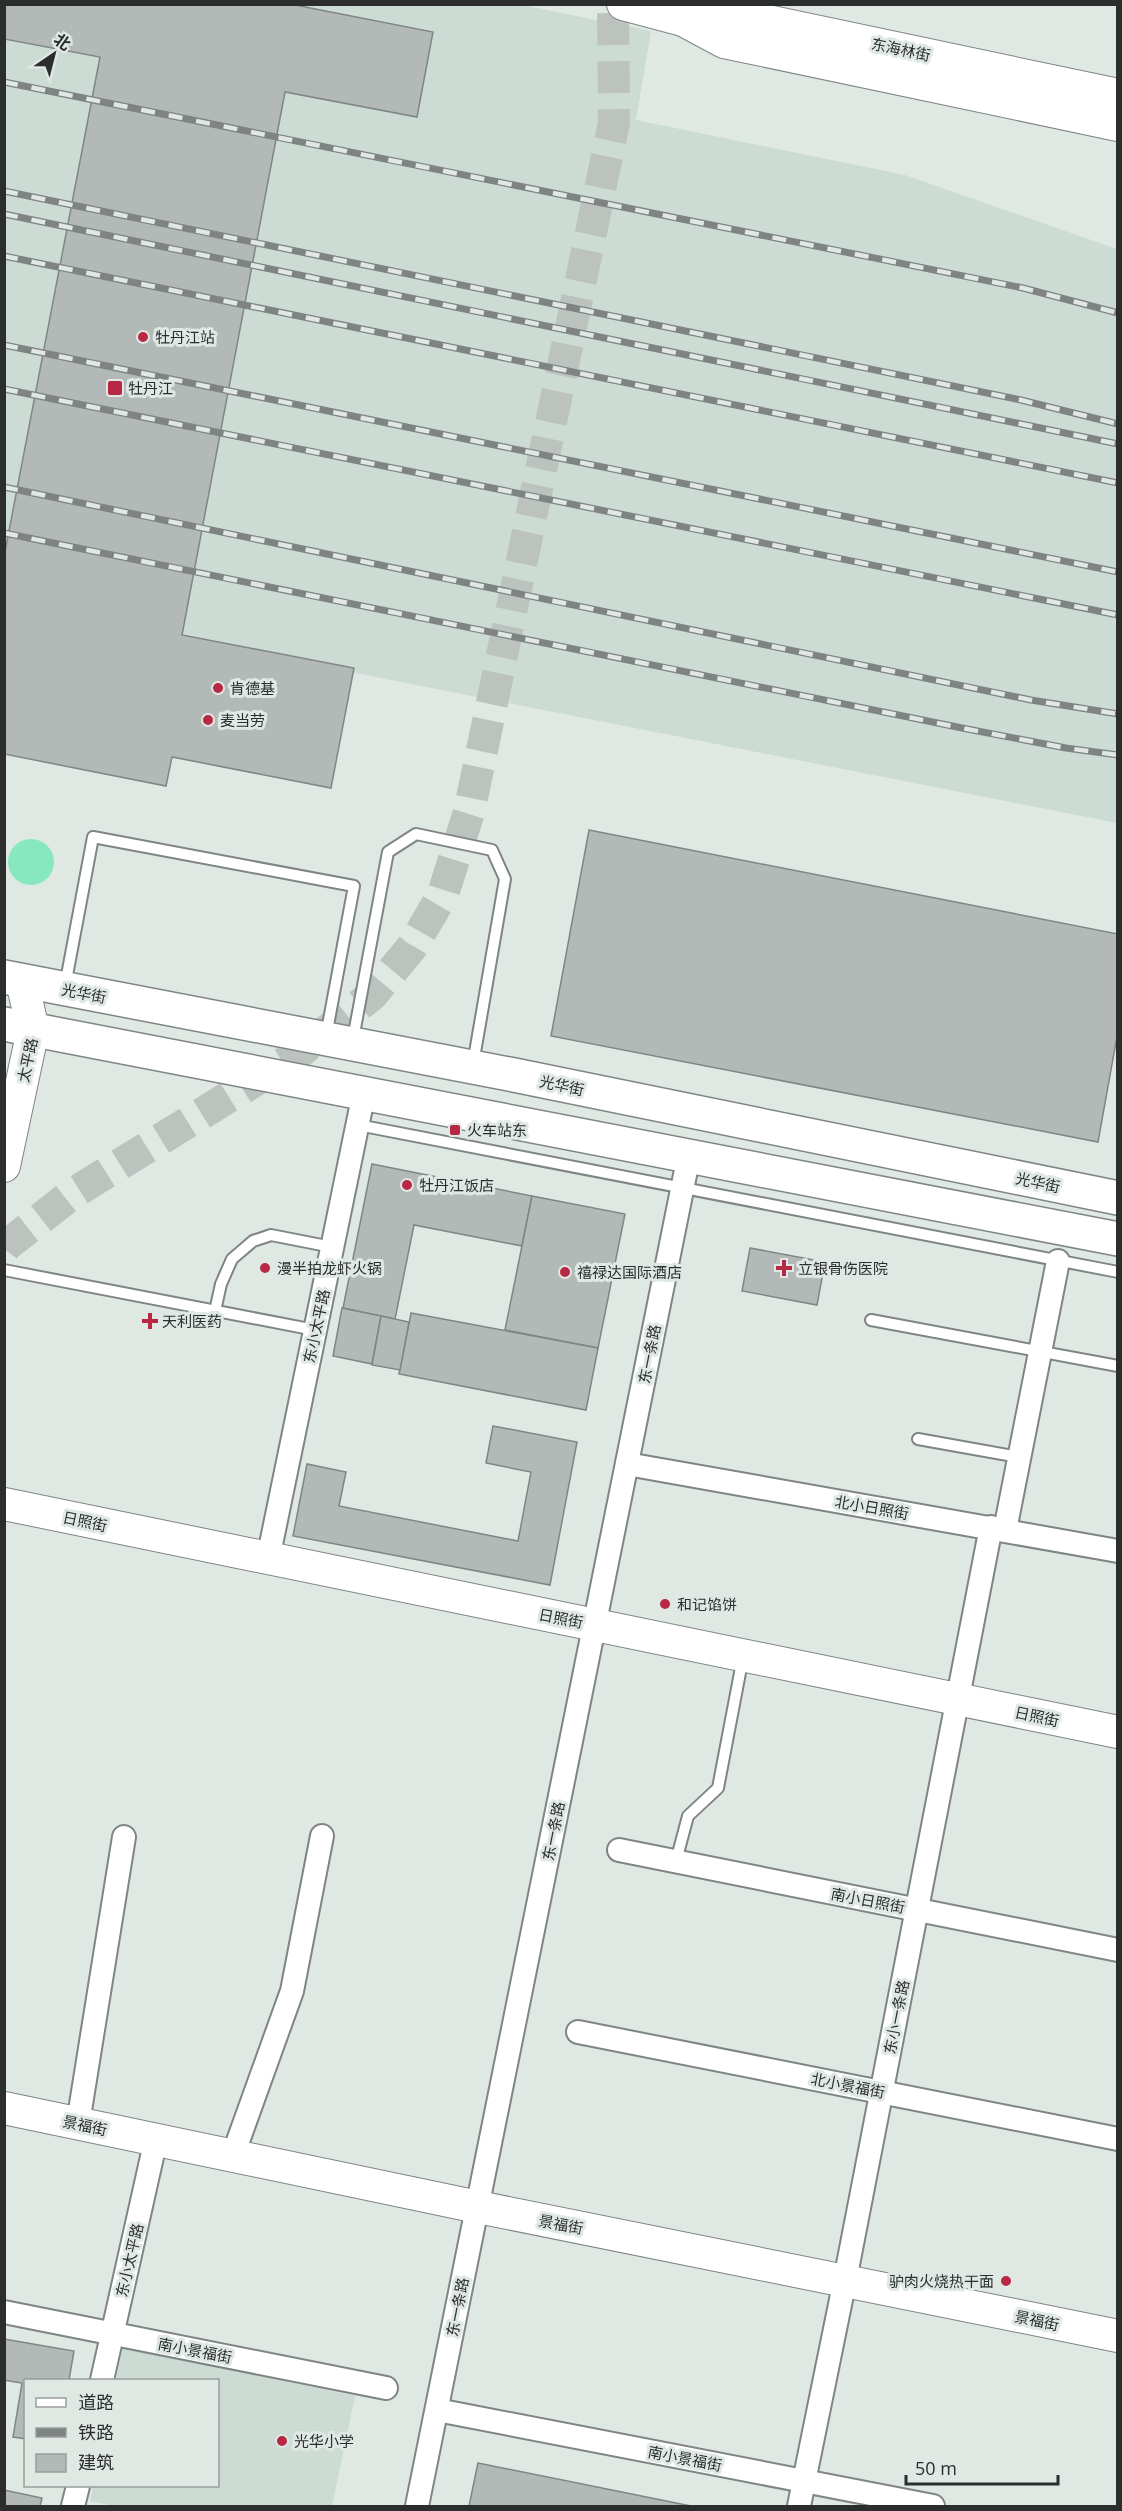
<svg xmlns="http://www.w3.org/2000/svg" width="1122" height="2511" viewBox="0 0 1122 2511" font-family="'Open Sans','Noto Sans SC',sans-serif">
  <rect width="100%" height="100%" fill="#e0e8e4"/>
  <g fill="#ccdcd4">
    <path d="M517,4l134,27 -15,89 269,55 212,74v574l-1112,-219 -1,-599z"/>
    <path d="M123,2346l232,50 -23,110h-218l-24,-5 3,-15h125v-106h-102z"/>
  </g>
  <circle fill="#87e7bf" cx="31" cy="862" r="23"/>
  <g fill="#b2b9b6" stroke="#7f8683" stroke-width="1.5">
    <path d="M4,4h286l143,28 -16,85 -132,-25 -103,543 172,33 -23,120 -159,-31 -6,29 -162,-32v-197l96,-500 -96,-18z"/>
    <path d="M589,830l529,104v97l-20,111 -547,-106z"/>
    <path d="M372,1164l160,32 -10,50 -108,-21 -19,94 -52,-11z"/>
    <path d="M532,1196l93,18 -27,134 -93,-18z"/>
    <path d="M750,1248l75,14 -8,43 -75,-14z"/>
    <path d="M342,1308l39,8 -9,48 -39,-8z"/>
    <path d="M411,1313l187,35 -12,62 -187,-36z"/>
    <path d="M381,1316l28,6 -9,48 -28,-5z"/>
    <path d="M493,1426l84,16 -27,143 -257,-49 14,-72 39,8 -7,34 179,35 13,-69 -45,-9z"/>
    <path d="M4,2339l70,12 -5,29h-43v59l-13,-2 9,-54 -18,-3z"/>
    <path d="M478,2463l213,43h-222z"/>
    <path d="M4,2490l38,8 -2,8h-36z"/>
  </g>
  <g fill="none" stroke-linecap="round" stroke-linejoin="round">
    <path stroke="#bcc3bf" stroke-width="32" stroke-dasharray="32 16" stroke-linecap="butt" d="M4,1249l3,-4 65,-51 223,-138 77,-61 40,-48 31,-53 26,-82 145,-689 -1,-119"/>
    <defs>
      <g id="lane">
        <path d="M65,986l28,-149 261,49 -28,150"/>
        <path d="M353,1039l35,-187 28,-18 76,16 13,29 -32,185"/>
        <path d="M358,1125l760,147"/>
        <path d="M4,1270l311,60"/>
        <path d="M215,1311l6,-27 11,-25 21,-18 18,-6 61,12"/>
        <path d="M871,1320l247,46"/>
        <path d="M918,1439l101,18"/>
        <path d="M676,1861l12,-45 30,-28 25,-131"/>
      </g>
      <g id="street">
        <path d="M627,1464l491,87"/>
        <path d="M1005,1530l53,-269"/>
        <path d="M268,1559l96,-466"/>
        <path d="M619,1850l499,100"/>
        <path d="M578,2032l540,107"/>
        <path d="M78,2123l46,-286"/>
        <path d="M233,2155l59,-164 30,-155"/>
        <path d="M4,2312l382,76"/>
        <path d="M102,2380l54,-241"/>
        <path d="M437,2410l496,96"/>
        <path d="M73,2506l5,-20"/>
        <path d="M417,2506l272,-1351"/>
        <path d="M799,2506l46,-226 146,-753"/>
      </g>
      <g id="secondary">
        <path d="M623,4l60,16 41,22 394,83"/>
        <path d="M683,20l46,-7 389,82"/>
        <path d="M4,1166l29,-136 -11,-49"/>
        <path d="M4,1504l1114,228"/>
        <path d="M4,2108l474,99 640,129"/>
      </g>
      <g id="highway">
        <path d="M4,977l510,98 604,123"/>
        <path d="M4,1024l1114,215"/>
      </g>
    </defs>
    <use href="#lane" stroke="#7e8582" stroke-width="14"/>
    <use href="#street" stroke="#7e8582" stroke-width="26"/>
    <use href="#secondary" stroke="#7e8582" stroke-width="34"/>
    <use href="#highway" stroke="#7e8582" stroke-width="36"/>
    <use href="#lane" stroke="#fff" stroke-width="10"/>
    <use href="#street" stroke="#fff" stroke-width="22"/>
    <use href="#secondary" stroke="#fff" stroke-width="32"/>
    <use href="#highway" stroke="#fff" stroke-width="33"/>
    <defs>
      <g id="rail">
        <path d="M4,82l1019,206 95,25"/>
        <path d="M4,191l1017,209 97,24"/>
        <path d="M4,214l1114,230"/>
        <path d="M4,256l1114,227"/>
        <path d="M4,345l1114,227"/>
        <path d="M4,389l1114,226"/>
        <path d="M4,487l1027,213 87,14"/>
        <path d="M4,533l958,195 104,20 52,7"/>
      </g>
    </defs>
    <use href="#rail" stroke="#7f8482" stroke-width="7"/>
    <use href="#rail" stroke="#e0e8e4" stroke-width="4.5" stroke-dasharray="14" stroke-linecap="butt"/>
  </g>
  <g fill="#b82744" stroke="#e0e8e4" stroke-width="2">
    <circle cx="143" cy="337" r="6"/>
    <rect x="107" y="380" width="16" height="16" rx="3"/>
    <circle cx="218" cy="688" r="6"/>
    <circle cx="208" cy="720" r="6"/>
    <rect x="449" y="1124" width="12" height="12" rx="3"/>
    <circle cx="407" cy="1185" r="6"/>
    <circle cx="265" cy="1268" r="6"/>
    <path d="M781 1259h6v6h6v6h-6v6h-6v-6h-6v-6h6z"/>
    <circle cx="565" cy="1272" r="6"/>
    <path d="M147 1312h6v6h6v6h-6v6h-6v-6h-6v-6h6z"/>
    <circle cx="665" cy="1604" r="6"/>
    <circle cx="1006" cy="2281" r="6"/>
    <circle cx="282" cy="2441" r="6"/>
  </g>
  <g text-anchor="middle" dominant-baseline="central" stroke-width="6" stroke-linejoin="round" paint-order="stroke">
    <g font-size="15" fill="#2b2e2d" stroke="#e0e8e4">
      <text transform="translate(901 49) rotate(12)">东海林街</text>
      <text transform="translate(84 993) rotate(11)">光华街</text>
      <text transform="translate(27 1060) rotate(-78)">太平路</text>
      <text transform="translate(562 1085) rotate(12)">光华街</text>
      <text transform="translate(1038 1182) rotate(12)">光华街</text>
      <text transform="translate(316 1326) rotate(-78)">东小太平路</text>
      <text transform="translate(649 1354) rotate(-79)">东一条路</text>
      <text transform="translate(872 1507) rotate(10)">北小日照街</text>
      <text transform="translate(85 1521) rotate(12)">日照街</text>
      <text transform="translate(561 1618) rotate(11)">日照街</text>
      <text transform="translate(1037 1716) rotate(12)">日照街</text>
      <text transform="translate(553 1831) rotate(-79)">东一条路</text>
      <text transform="translate(868 1900) rotate(11)">南小日照街</text>
      <text transform="translate(896 2017) rotate(-79)">东小一条路</text>
      <text transform="translate(848 2085) rotate(11)">北小景福街</text>
      <text transform="translate(85 2125) rotate(12)">景福街</text>
      <text transform="translate(561 2224) rotate(11)">景福街</text>
      <text transform="translate(129 2260) rotate(-77)">东小太平路</text>
      <text transform="translate(457 2307) rotate(-79)">东一条路</text>
      <text transform="translate(1037 2320) rotate(12)">景福街</text>
      <text transform="translate(195 2350) rotate(11)">南小景福街</text>
      <text transform="translate(685 2458) rotate(11)">南小景福街</text>
    </g>
    <g font-size="15" fill="#2b2e2d" stroke="#e0e8e4" text-anchor="start">
      <text x="155" y="337">牡丹江站</text>
      <text x="128" y="388">牡丹江</text>
      <text x="230" y="688">肯德基</text>
      <text x="220" y="720">麦当劳</text>
      <text x="467" y="1130">火车站东</text>
      <text x="419" y="1185">牡丹江饭店</text>
      <text x="277" y="1268">漫半拍龙虾火锅</text>
      <text x="798" y="1268">立银骨伤医院</text>
      <text x="577" y="1272">禧禄达国际酒店</text>
      <text x="162" y="1321">天利医药</text>
      <text x="677" y="1604">和记馅饼</text>
      <text x="994" y="2281" text-anchor="end">驴肉火烧热干面</text>
      <text x="294" y="2441">光华小学</text>
    </g>
  </g>
  <rect width="1122" height="2511" fill="none" stroke="#2b2e2d" stroke-width="12"/>
  <rect x="24" y="2379" width="195" height="108" fill="#e0e8e4" stroke="#989e9b" stroke-width="1.5"/>
  <rect x="36" y="2398" width="30" height="9" fill="#ffffff" stroke="#989e9b" stroke-width="1.5"/>
  <text x="78" y="2409" font-size="18" fill="#2b2e2d">道路</text>
  <rect x="36" y="2428" width="30" height="9" fill="#7f8482" stroke="#989e9b" stroke-width="1.5"/>
  <text x="78" y="2439" font-size="18" fill="#2b2e2d">铁路</text>
  <rect x="36" y="2454" width="30" height="18" fill="#b2b9b6" stroke="#989e9b" stroke-width="1.5"/>
  <text x="78" y="2469" font-size="18" fill="#2b2e2d">建筑</text>
  <g transform="translate(54 54) rotate(35)" stroke="#e0e8e4" stroke-width="4.5" paint-order="stroke">
  <path d="M0-4.5L10 22L0 15L-10 22Z" fill="#2b2e2d"/>
  <text y="-9" font-size="16" font-weight="bold" text-anchor="middle" fill="#2b2e2d">北</text>
  </g>
  <path d="M906 2475v9h152v-9" fill="none" stroke="#2b2e2d" stroke-width="3"/>
  <text x="915" y="2475" font-size="18" fill="#2b2e2d" stroke="#e0e8e4" stroke-width="4.5" paint-order="stroke">50 m</text>
</svg>
